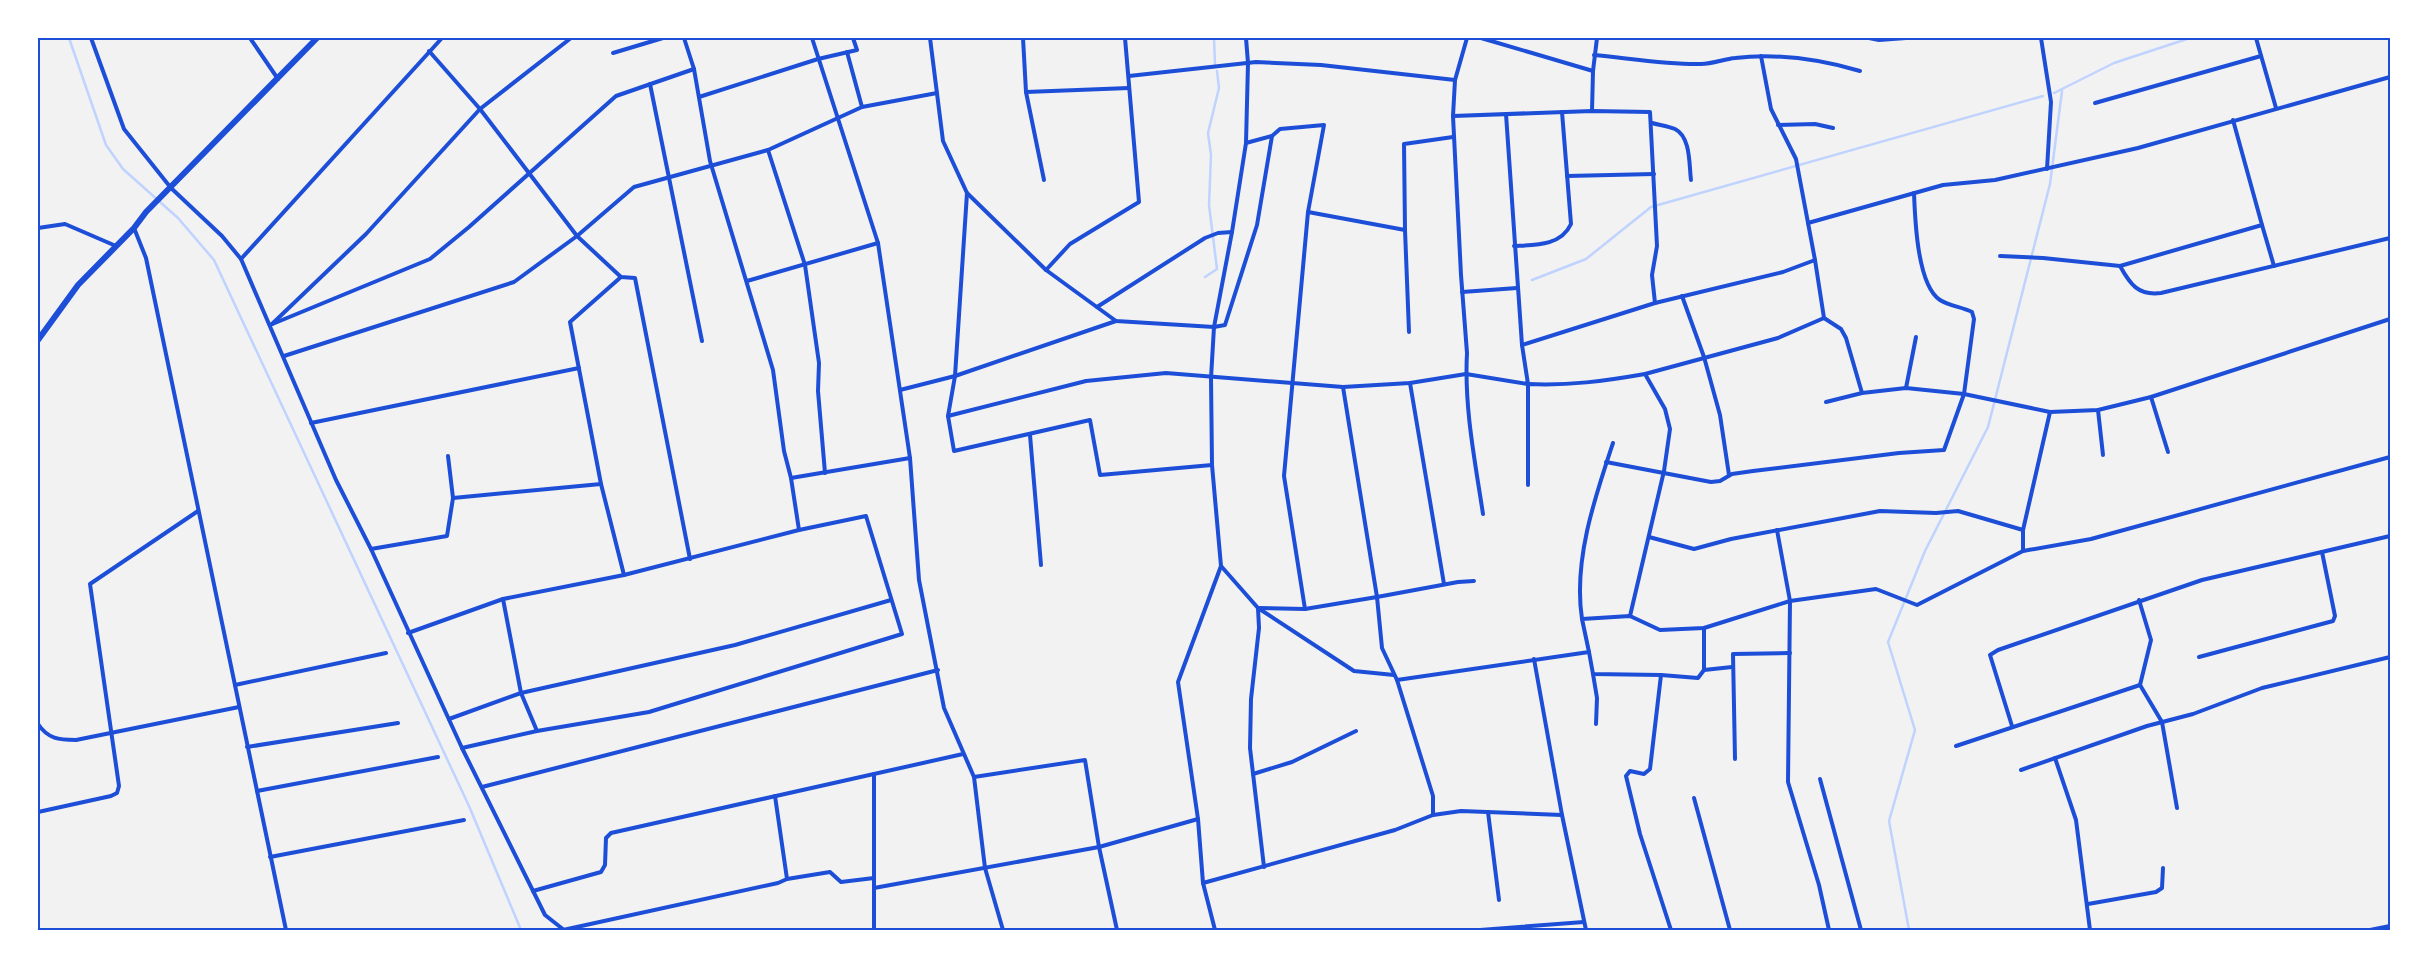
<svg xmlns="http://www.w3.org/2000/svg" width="2428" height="968" viewBox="0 0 2428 968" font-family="Commissioner,sans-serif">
  <rect width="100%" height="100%" fill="#f2f2f2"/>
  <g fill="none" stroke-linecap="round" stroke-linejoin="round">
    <g stroke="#bfd3fe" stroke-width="2.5">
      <path d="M69,38l37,107 17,24 55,49 36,42 255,546 52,124"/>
      <path d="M1214,38l1,26"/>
      <path d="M2054,93l60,-30 76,-25"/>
      <path d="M1205,277l12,-8 -8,-64 2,-50 -3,-22 11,-45 -2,-17"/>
      <path d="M1532,280l54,-21 65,-52 392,-111"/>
      <path d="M1909,930l-20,-109 26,-91 -27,-88 37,-91 63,-124 62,-243 12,-93"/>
    </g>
    <g stroke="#1d4ed8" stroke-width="4">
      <path d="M91,38l33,91 47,59 51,48 19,23 95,221 35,69 91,199 83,167 19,15"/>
      <path d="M250,38l28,41"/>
      <path d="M684,38l10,31 16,92 63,209 11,81 7,27 8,52"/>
      <path d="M812,38l66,205 32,215 9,122 25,128 30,69 111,-17 14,87 18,83"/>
      <path d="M930,38l13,103 24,52 79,77 70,51 98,6 11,-2 32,-100 15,-89"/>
      <path d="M1023,38l3,54 18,88"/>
      <path d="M1467,38l-12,42 -2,36 8,159 6,78c-3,54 8,108 16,161"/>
      <path d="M1481,38l112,33"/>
      <path d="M1869,38l10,2 27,-2"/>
      <path d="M2041,38l10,64 -4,67"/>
      <path d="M2256,38l20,70"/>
      <path d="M429,51l51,58 97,127 44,41 14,1 55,281"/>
      <path d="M847,52l15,55"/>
      <path d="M613,53l50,-15"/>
      <path d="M1594,55c33,3 75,10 107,9 12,0 23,-5 34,-6 43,-5 84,1 125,13"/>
      <path d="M1761,56l10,53 25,50 19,101"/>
      <path d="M1129,76l127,-14 65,3 134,15"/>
      <path d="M650,84l52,257"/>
      <path d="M1026,92l103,-4"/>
      <path d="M699,97l119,-38 39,-9 -4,-12"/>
      <path d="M2095,103l166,-47"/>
      <path d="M1592,111l1,-40 4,-33"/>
      <path d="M1506,114l16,231"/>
      <path d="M1453,116l139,-5 58,1 7,134 -5,29 3,28"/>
      <path d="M1652,123c7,2 16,3 23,6 16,8 14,36 16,51"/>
      <path d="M1778,125l37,-1 18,4"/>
      <path d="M1246,143l26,-7 8,-7 44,-4 -16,87 -24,264 21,133"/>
      <path d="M768,150l37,115 14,98 -1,28 7,82"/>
      <path d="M1567,176l87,-2"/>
      <path d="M967,193l-12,183 -7,40 6,35 136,-31 10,55 112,-10"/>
      <path d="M1308,212l97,18 -1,-86 49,-7"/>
      <path d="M1808,223l135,-38 52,-5 143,-32 252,-71"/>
      <path d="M2262,225l12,41"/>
      <path d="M38,228l27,-4 51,22"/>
      <path d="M134,228l12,30 140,672"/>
      <path d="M1405,230l4,102"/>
      <path d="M1514,246c21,-1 47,0 57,-22l-9,-112"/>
      <path d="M2000,256l43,2 77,8 142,-41 -29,-105"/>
      <path d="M241,259l201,-221"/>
      <path d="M2120,266c10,18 18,30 41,27l229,-55"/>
      <path d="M1046,270l24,-26 69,-42 -14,-164"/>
      <path d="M621,277l-51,45 31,162 23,91"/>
      <path d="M747,281l131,-38"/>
      <path d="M1462,292l55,-4"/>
      <path d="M1682,296l22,61 16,58 9,60"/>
      <path d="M1097,307l108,-69 13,-5 14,-1"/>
      <path d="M272,324l94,-90 114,-125 91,-71"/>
      <path d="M270,325l160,-66 39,-32 147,-131 78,-27"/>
      <path d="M284,356l230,-74 63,-46 57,-49 134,-37 94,-43 75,-14"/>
      <path d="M1645,374l133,-36 46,-20"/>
      <path d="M1410,383l34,201"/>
      <path d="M1343,387l34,210 81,-15 16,-1"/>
      <path d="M1906,388l10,-51"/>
      <path d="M900,390l55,-14 161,-55"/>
      <path d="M2151,397l17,55"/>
      <path d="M1826,402l36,-9"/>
      <path d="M2098,410l5,45"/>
      <path d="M948,416l138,-35 80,-8 177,14 67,-4 56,-9 62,10 -6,-39 133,-42 128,-31 32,-12 9,58 17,11 5,9 16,55 44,-5 58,6 86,18 48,-2 53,-13 239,-78"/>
      <path d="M311,423l268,-55"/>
      <path d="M1030,435l11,130"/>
      <path d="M1606,462l105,20 9,-1 12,-7 21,-3 146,-18 45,-3 20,-56 10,-75 -2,-7c-10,-5 -23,-6 -32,-12 -23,-15 -25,-82 -26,-107"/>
      <path d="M791,478l119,-20"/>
      <path d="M1528,485v-101c40,2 77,-3 117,-10l20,35 5,20 -6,42 -34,145"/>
      <path d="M453,498l148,-14"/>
      <path d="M1777,530l13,71 -2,181 31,103 10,45"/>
      <path d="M1649,537l45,12 37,-10 149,-28 56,2 22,-2 65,19"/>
      <path d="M371,549l76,-13 6,-38 -5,-42"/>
      <path d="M2023,551v-21l27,-118"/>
      <path d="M1221,566l37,42 1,20 -8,71 -1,49 14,119"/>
      <path d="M503,599l18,94 16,38"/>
      <path d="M2139,600l12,40 -11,45"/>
      <path d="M1258,608l47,1 72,-12 5,51 15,32 36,116v19"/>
      <path d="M1258,608l96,63 40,4"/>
      <path d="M1582,619c-9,-58 13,-122 31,-176"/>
      <path d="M1704,628v42"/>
      <path d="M408,633l95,-34 121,-24 175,-45 67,-14 36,118 -253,78 -112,19 -75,17"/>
      <path d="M1589,652l4,22 68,1 -11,94 -6,5 -14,-3 -4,5 14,58 31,96"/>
      <path d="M2199,657l134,-36 2,-5 -13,-64"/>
      <path d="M1534,659l28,156 24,115"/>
      <path d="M1593,674l4,24 -1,26"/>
      <path d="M1661,675l37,3 6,-8 28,-3"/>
      <path d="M1397,680l192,-28 -7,-33 48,-3 30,14 44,-2 86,-27 86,-12 41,16 106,-54 68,-12 299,-82"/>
      <path d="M235,685l151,-32"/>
      <path d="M449,719l72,-26 214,-48 156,-45"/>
      <path d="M38,724c10,15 21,16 38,16l163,-33"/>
      <path d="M2012,726l-22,-71 8,-5 204,-70 188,-44"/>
      <path d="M1956,746l184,-61 22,37 15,86"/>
      <path d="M247,747l151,-24"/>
      <path d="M2055,758l21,62 14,110"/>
      <path d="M1735,759l-2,-105 57,-1"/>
      <path d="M2021,770l126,-44 46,-12 69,-26 128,-31"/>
      <path d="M874,774v156"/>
      <path d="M1253,774l39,-12 64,-31"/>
      <path d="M974,777l11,91 18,62"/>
      <path d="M1820,779l41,151"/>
      <path d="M482,787l456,-117"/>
      <path d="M257,791l181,-34"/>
      <path d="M1694,798l36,132"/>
      <path d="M38,812l73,-16 6,-3 2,-7 -29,-202 108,-73"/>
      <path d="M1488,812l11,88"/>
      <path d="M270,857l194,-37"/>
      <path d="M787,879l43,-7 11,10 33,-4"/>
      <path d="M1203,883l192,-53 38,-15 28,-4 101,4"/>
      <path d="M874,888l225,-41 99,-28"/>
      <path d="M533,891l68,-19 4,-7 1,-27 5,-5 352,-79"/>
      <path d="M2088,904l68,-12 6,-4 1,-20"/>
      <path d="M563,930l215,-47 9,-4 -12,-83"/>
      <path d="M1215,930l-12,-47 -5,-64 -20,-137 43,-116 -9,-101 -1,-87 3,-51 18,-95 14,-89 2,-80 -2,-25"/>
      <path d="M1480,930l104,-8"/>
      <path d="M2370,930l20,-4"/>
    </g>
    <path stroke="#1d4ed8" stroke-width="6" d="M38,340l40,-55 56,-57 12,-16 171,-174"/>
  </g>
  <rect width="2428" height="968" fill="none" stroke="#ffffff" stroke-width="78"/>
  <rect x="39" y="39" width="2350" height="890" fill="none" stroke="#1d4ed8" stroke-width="2"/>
</svg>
